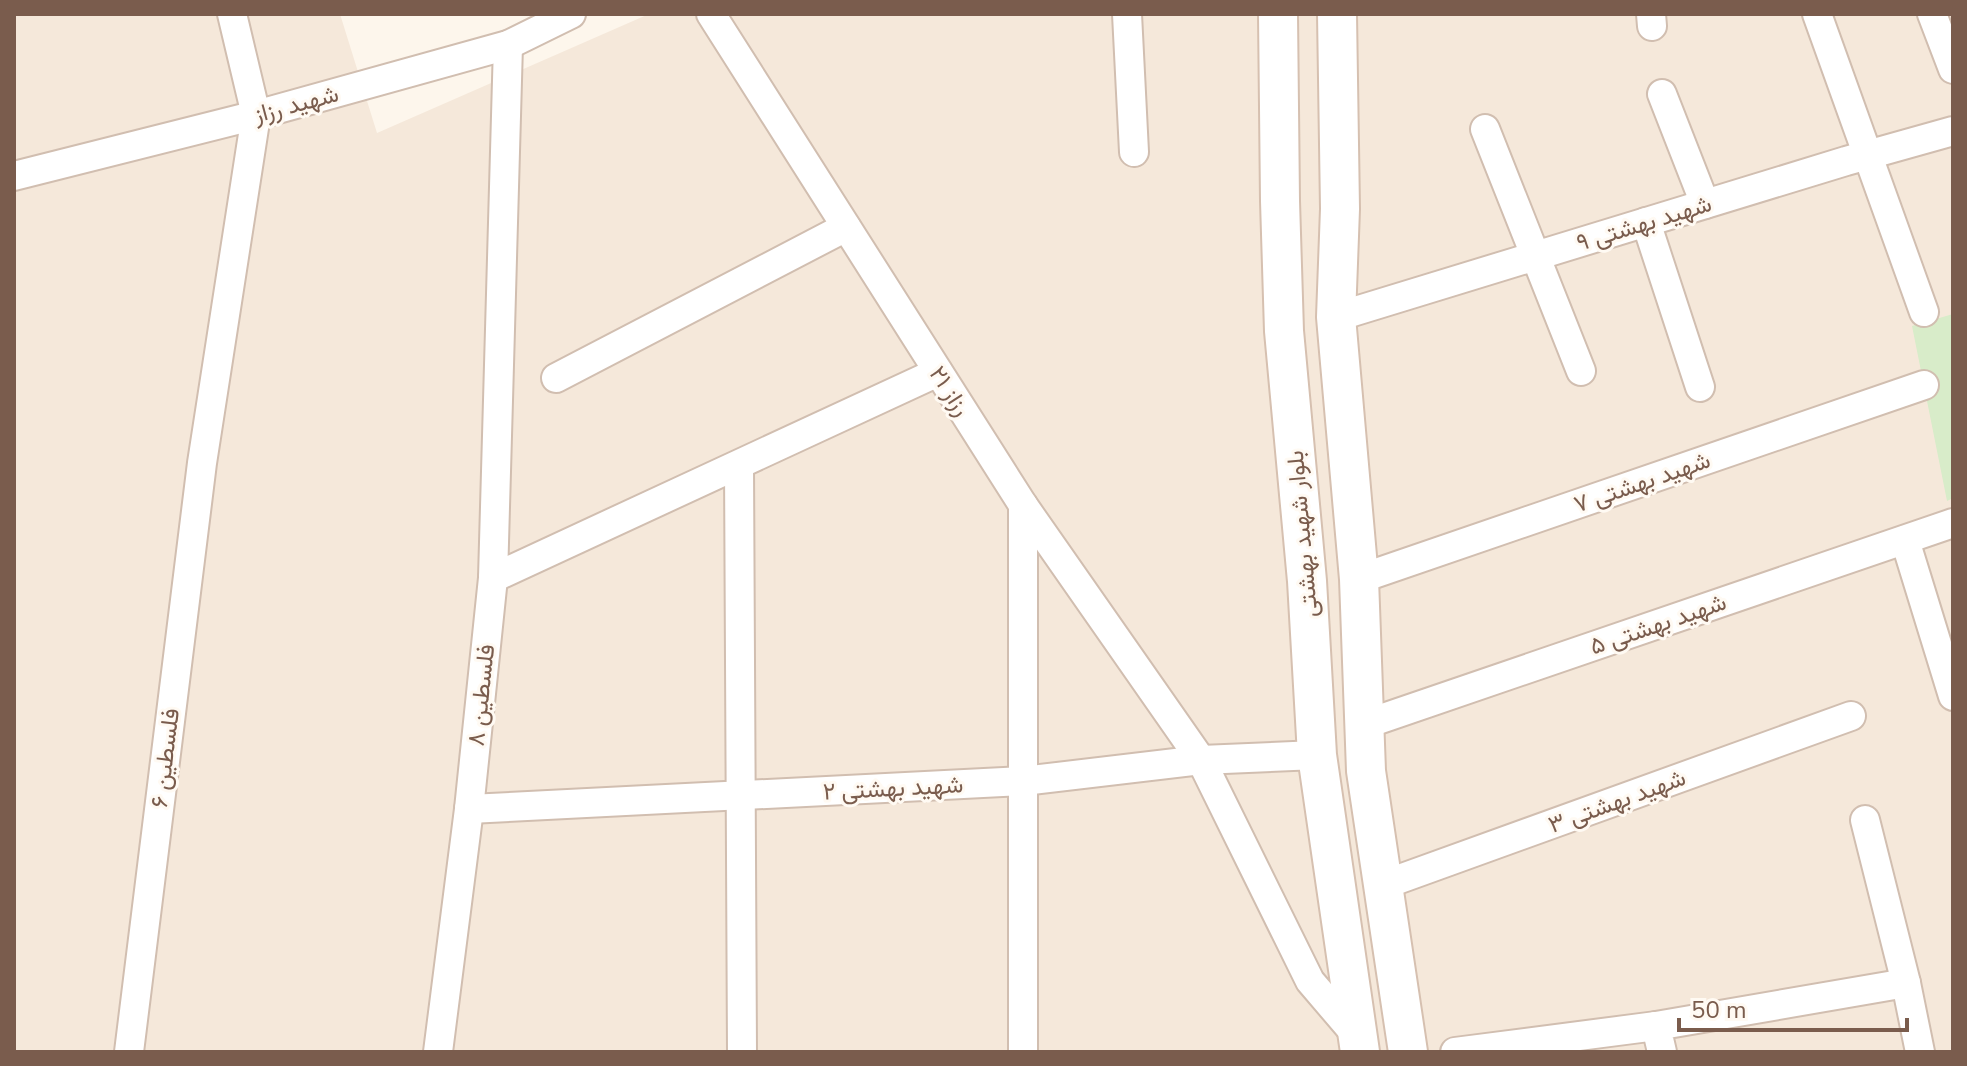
<svg xmlns="http://www.w3.org/2000/svg" width="1967" height="1066" viewBox="0 0 1967 1066" font-family="'Nunito Sans',Vazirmatn,sans-serif">
  <rect width="100%" height="100%" fill="#fdf6ec"/>
  <path fill="#f5e8da" d="M14,14h326l37,119 272,-119h1304v1038h-1939z"/>
  <path fill="#d8ecc9" d="M1953,314v184l-6,3 -35,-175z"/>
  <g fill="none" stroke-linecap="round" stroke-linejoin="round">
    <defs>
      <g id="street">
        <path d="M711,14l312,491 178,255 109,221 47,55"/>
        <path d="M1127,14l7,138"/>
        <path d="M1651,14l1,12"/>
        <path d="M1817,14l107,298"/>
        <path d="M1932,14l21,55"/>
        <path d="M1662,94l43,110"/>
        <path d="M1485,129l96,242"/>
        <path d="M14,176l242,-61 252,-70 63,-31"/>
        <path d="M1646,222l54,165"/>
        <path d="M1336,317l510,-156 107,-30"/>
        <path d="M556,378l290,-151"/>
        <path d="M739,465l3,587"/>
        <path d="M1905,540l48,156"/>
        <path d="M493,578l445,-206"/>
        <path d="M1359,579l565,-194"/>
        <path d="M1363,725l590,-202"/>
        <path d="M469,809l554,-28 178,-21 116,-5"/>
        <path d="M1865,820l41,163 14,69"/>
        <path d="M1383,885l468,-169"/>
        <path d="M129,1052l73,-589 54,-348 -24,-101"/>
        <path d="M438,1052l31,-243 24,-231 15,-533"/>
        <path d="M1023,1052v-547"/>
        <path d="M1455,1052l201,-26"/>
        <path d="M1662,1052l-6,-26 250,-43"/>
      </g>
      <g id="secondary">
        <path d="M1278,14l2,187 4,130 23,250 10,174 43,297"/>
        <path d="M1337,14l3,195 -4,108 23,262 7,192 42,281"/>
      </g>
    </defs>
    <use href="#street" stroke="#d1beb0" stroke-width="32"/>
    <use href="#secondary" stroke="#d6c0b0" stroke-width="42"/>
    <use href="#street" stroke="#fff" stroke-width="28"/>
    <use href="#secondary" stroke="#fff" stroke-width="38"/>
  </g>
  <g text-anchor="middle" dominant-baseline="central" stroke-width="6" stroke-linejoin="round" paint-order="stroke">
    <g font-size="24" fill="#7a5c4d" stroke="#fffaf3">
      <text transform="translate(296 104) rotate(-15)">شهید رزاز</text>
      <text transform="translate(1644 223) rotate(-17)">شهید بهشتی ۹</text>
      <text transform="translate(950 391) rotate(57)">رزاز ۲۱</text>
      <text transform="translate(1642 482) rotate(-19)">شهید بهشتی ۷</text>
      <text transform="translate(1302 534) rotate(-95)">بلوار شهید بهشتی</text>
      <text transform="translate(1658 624) rotate(-19)">شهید بهشتی ۵</text>
      <text transform="translate(481 695) rotate(-84)">فلسطین ۸</text>
      <text transform="translate(165 758) rotate(-83)">فلسطین ۶</text>
      <text transform="translate(893 788) rotate(-3)">شهید بهشتی ۲</text>
      <text transform="translate(1617 801) rotate(-20)">شهید بهشتی ۳</text>
    </g>
  </g>
  <rect width="1967" height="1066" fill="none" stroke="#7a5c4d" stroke-width="32"/>
  <path d="M1679 1018v12h228v-12" fill="none" stroke="#7a5c4d" stroke-width="4"/>
  <text x="1691" y="1018" font-size="24" fill="#7a5c4d" stroke="#fffaf3" stroke-width="6" paint-order="stroke">50 m</text>
</svg>
